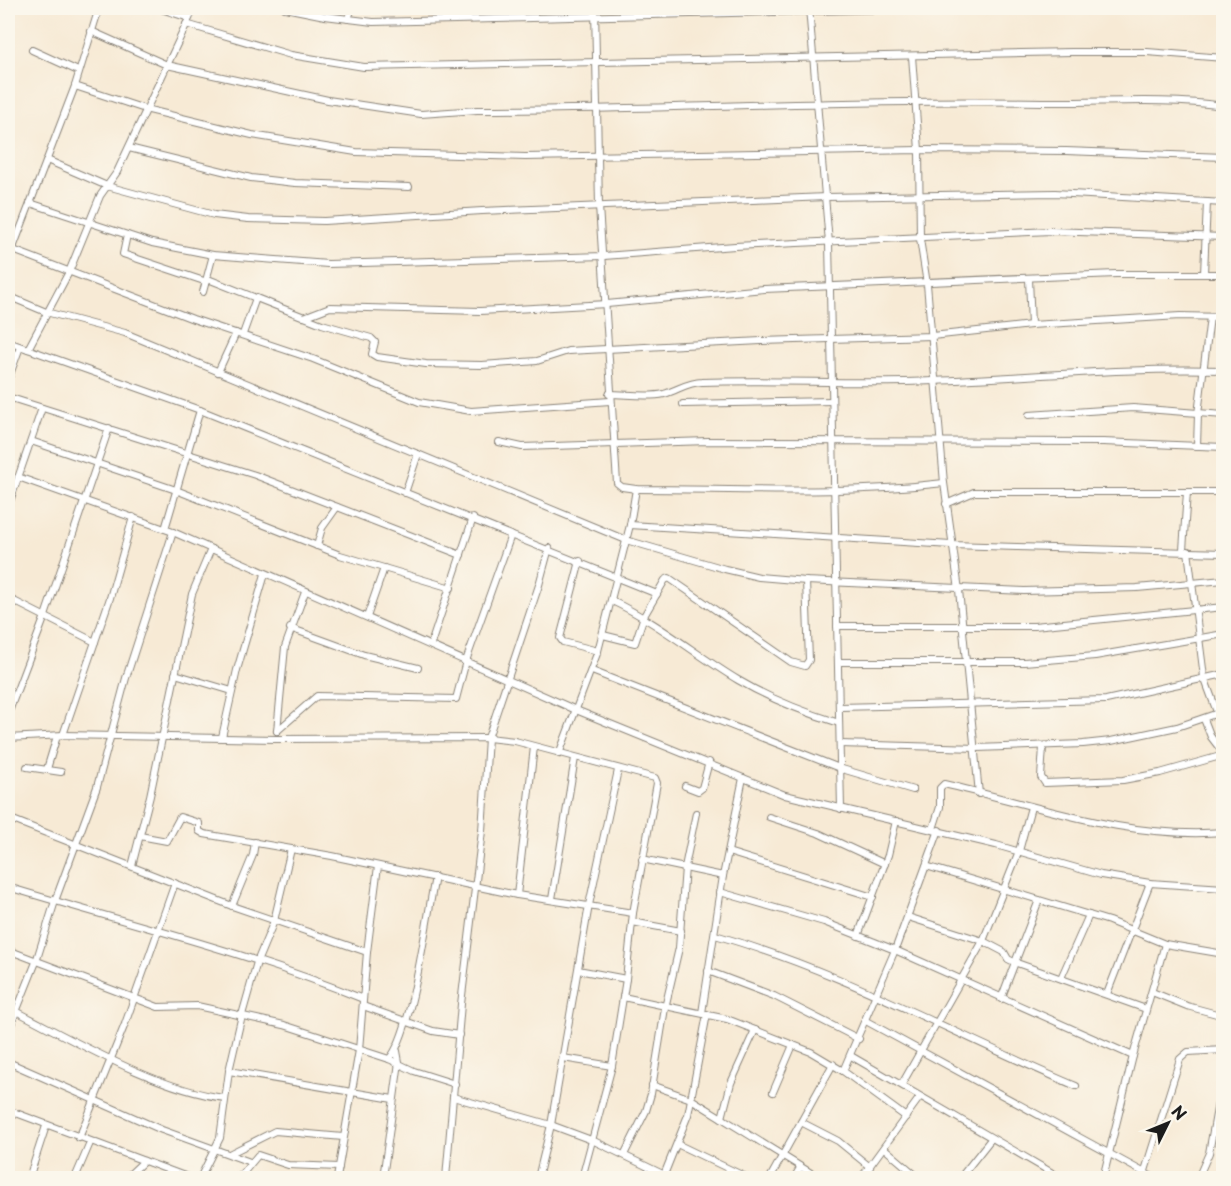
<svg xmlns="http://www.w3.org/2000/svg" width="1231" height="1186" viewBox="0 0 1231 1186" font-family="'Playpen Sans',sans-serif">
  <rect width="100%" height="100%" fill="#fbf7ec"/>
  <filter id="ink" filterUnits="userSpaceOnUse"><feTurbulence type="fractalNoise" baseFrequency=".0167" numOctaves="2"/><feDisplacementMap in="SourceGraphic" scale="12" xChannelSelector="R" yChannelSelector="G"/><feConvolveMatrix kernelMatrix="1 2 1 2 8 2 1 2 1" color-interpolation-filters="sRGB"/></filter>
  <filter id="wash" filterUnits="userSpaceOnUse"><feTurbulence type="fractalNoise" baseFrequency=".008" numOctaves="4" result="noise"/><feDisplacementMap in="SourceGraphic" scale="24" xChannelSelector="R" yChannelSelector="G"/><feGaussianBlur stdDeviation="1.35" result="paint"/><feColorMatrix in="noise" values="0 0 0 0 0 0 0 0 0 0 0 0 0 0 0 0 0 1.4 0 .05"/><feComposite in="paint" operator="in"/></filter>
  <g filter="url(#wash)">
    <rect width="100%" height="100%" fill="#f7ead5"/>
  </g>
  <g filter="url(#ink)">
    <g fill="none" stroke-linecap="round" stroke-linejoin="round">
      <defs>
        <g id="minor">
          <path d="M158,8l31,10"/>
          <path d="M285,8l40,8 48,6 558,-14"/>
          <path d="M595,8l4,198 18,277 5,4 14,2c103,0 206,6 308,-6"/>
          <path d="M809,8l20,235 12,566"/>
          <path d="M348,19l4,-11"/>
          <path d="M186,24l105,31 73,12 708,-15h75l77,6"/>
          <path d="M91,31l76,34 161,35 93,14 56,-4c188,0 377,-11 565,-8 61,1 121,-5 182,4"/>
          <path d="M32,50l46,21"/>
          <path d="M912,56l7,94 1,89 7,45 17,199 15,107 20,204"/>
          <path d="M75,86l70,23 107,26 104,17 169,5 394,-7 147,1 158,6"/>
          <path d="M129,148l122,30 44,5 114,4"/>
          <path d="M47,160l60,26 107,29 34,4 76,2 158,-10 344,-14 229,-4 169,10"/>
          <path d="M30,203l122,40 61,12 115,9 276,-8 131,-10 315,-15 174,6"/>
          <path d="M127,235l-4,19 84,28"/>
          <path d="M8,248l185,71 120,40 106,43 52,9 139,-10"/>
          <path d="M8,261l67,-175 24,-78"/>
          <path d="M1204,274l3,-72"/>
          <path d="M208,279l114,45 49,14 4,4 -3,12 5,3 49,7 56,1 55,-4 31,-10 193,-10 171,-5 99,-11 149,-9 44,1"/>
          <path d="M1029,279l2,46"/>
          <path d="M203,292l10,-37"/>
          <path d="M8,296l38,16 79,21 501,207 99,29 34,8 47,4 218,10 113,-3 87,-8"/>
          <path d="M304,317l26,-10 150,4 127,-7 157,-15 352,-15h108"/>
          <path d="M243,334l13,-36"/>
          <path d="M8,342l192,68 457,184"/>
          <path d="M28,349l41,-77 31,-76 17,-24 77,-164"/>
          <path d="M218,372l18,-39"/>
          <path d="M8,380l12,-33"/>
          <path d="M609,394c17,0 39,4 55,0 14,-4 24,-12 38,-12 78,-3 155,3 232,-1 97,-4 192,-14 290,-11"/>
          <path d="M8,397l247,78 206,80"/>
          <path d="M683,404l149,-3"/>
          <path d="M1029,415l104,-7 91,7"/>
          <path d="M31,441l145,49 164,65 111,33"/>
          <path d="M499,442l23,5 186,-6 395,1 121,5"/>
          <path d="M1197,446l1,-32 12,-97"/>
          <path d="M18,477l155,55 403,178 209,85 211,50 105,30 49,8 74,5"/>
          <path d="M405,493l13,-39"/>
          <path d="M946,504l28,-12h250"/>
          <path d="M8,507l34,-99"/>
          <path d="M630,525l321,20 273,8"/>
          <path d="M165,529l35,-119"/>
          <path d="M317,546l5,-18 15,-21"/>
          <path d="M1183,550l4,-58"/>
          <path d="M1188,551l16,126 13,35"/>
          <path d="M580,561l-20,77 3,4 35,9"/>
          <path d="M8,598l87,44"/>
          <path d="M612,601c45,21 83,53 126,79 32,19 66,32 101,43"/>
          <path d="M367,617l17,-49"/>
          <path d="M837,626h197l190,-19"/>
          <path d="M290,628l74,27 54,13"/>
          <path d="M603,635l32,8 9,-27 21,-36 4,-2 122,84 14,4 4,-6 -3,-79"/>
          <path d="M431,644l42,-126"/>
          <path d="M839,662h185l71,-6 129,-22"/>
          <path d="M592,671l250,98 71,21"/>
          <path d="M175,674l57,17"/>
          <path d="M840,707l266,-7 118,-26"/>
          <path d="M8,714l37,-98 64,-188"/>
          <path d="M1204,719l7,18 13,17"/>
          <path d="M277,731l40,-35 139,3 10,-38 45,-126"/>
          <path d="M277,731l8,-84 20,-55"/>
          <path d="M63,735l47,-137 23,-81"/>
          <path d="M222,737l15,-67 28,-96"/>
          <path d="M8,738l55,-3 214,4 211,-1 27,3 140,37 2,5 -24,130 -7,66 -14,87 -30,112"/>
          <path d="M840,744l137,4 106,-4 28,-3 66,-14 47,-16"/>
          <path d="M534,747l-17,148 116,18"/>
          <path d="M1043,747l-2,30 4,6 78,-3 37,-7 64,-18"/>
          <path d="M559,754l39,-103 32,-126 6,-36"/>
          <path d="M27,767l34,5"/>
          <path d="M47,769l10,-33"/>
          <path d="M685,786l13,5 4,-3 7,-26"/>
          <path d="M769,817l49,16 67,31"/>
          <path d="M8,818l224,88 135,46"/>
          <path d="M933,829l7,-22v-19l4,-4c93,21 182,56 280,48"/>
          <path d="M140,836l27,5 13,-24 19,6v8l5,3 128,22 185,39"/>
          <path d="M728,852l145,45"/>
          <path d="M642,859l81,17"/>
          <path d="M132,866l18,-70 42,-202 19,-45"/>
          <path d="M926,866l183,55 56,23 59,10"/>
          <path d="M8,887c118,36 240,65 355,112"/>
          <path d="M720,892l104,30 71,28 238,106"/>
          <path d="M552,899l23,-141"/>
          <path d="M232,906l21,-51 2,-13"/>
          <path d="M908,917l75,24 21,11 4,7 6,3 132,47"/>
          <path d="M632,922l49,9"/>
          <path d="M715,935c127,36 240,100 361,151"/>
          <path d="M858,936l30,-81 8,-34"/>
          <path d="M8,950l150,57 39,-1 87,19 105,34 25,12 41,13"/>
          <path d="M578,970l48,9"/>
          <path d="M708,971l66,25 85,43"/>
          <path d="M1061,978l28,-63"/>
          <path d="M1152,992l35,14 37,10"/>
          <path d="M1107,994l43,-111"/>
          <path d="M623,997l104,22 84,33 32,19 63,46"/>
          <path d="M1001,999l38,-99"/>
          <path d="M363,1006l70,25 26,4"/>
          <path d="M8,1007c60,30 150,84 217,91"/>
          <path d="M702,1013l21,-137 20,-98"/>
          <path d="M866,1021l288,157"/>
          <path d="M8,1032l28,-70 19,-61 42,-114 29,-109 47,-146"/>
          <path d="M851,1056l210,122"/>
          <path d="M563,1058l49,8"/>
          <path d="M389,1059c23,-24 38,-143 46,-182"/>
          <path d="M8,1062l154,68 88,32"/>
          <path d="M229,1071l164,28"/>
          <path d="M843,1071l52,-121 44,-120"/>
          <path d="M902,1084l81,-143 36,-90 12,-44"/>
          <path d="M652,1085l39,14 128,79"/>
          <path d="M773,1092l20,-47"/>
          <path d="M453,1097l98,28 43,16 77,37"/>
          <path d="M8,1110l182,68"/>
          <path d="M722,1118l9,-35 24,-53"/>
          <path d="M801,1122l37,19 32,26"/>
          <path d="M79,1138l46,-114 50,-141"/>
          <path d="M677,1144l71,34"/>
          <path d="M884,1148l35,30"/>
          <path d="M231,1153l44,-22 68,6"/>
          <path d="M624,1155l22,-44 5,-17 14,-86 14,-60 6,-81 11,-54"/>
          <path d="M1144,1174l36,-115 8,-7 36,-2"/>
          <path d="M664,1175l24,-60 19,-101"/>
          <path d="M29,1178l17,-52"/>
          <path d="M75,1178l15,-35"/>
          <path d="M126,1178l18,-17"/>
          <path d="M200,1178l20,-40 9,-67 13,-56 15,-53 17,-41 17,-72"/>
          <path d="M239,1178l19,-23 30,10 51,2"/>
          <path d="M337,1178l22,-128 8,-98 11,-86"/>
          <path d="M383,1178l16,-116 -2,-11"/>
          <path d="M446,1178l15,-174 21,-173 6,-93 51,-153 10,-37"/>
          <path d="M538,1178l13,-53 38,-220 29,-135"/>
          <path d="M770,1178l63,-114"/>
          <path d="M794,1178l6,-10"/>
          <path d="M861,1178l59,-81"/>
          <path d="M960,1178l31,-39"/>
          <path d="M1103,1178l30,-122 32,-112"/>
          <path d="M1198,1178l11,-25 15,-83"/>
        </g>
      </defs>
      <use href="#minor" stroke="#8a8378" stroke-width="8"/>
      <use href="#minor" stroke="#fff" stroke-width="6"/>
    </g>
  </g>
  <rect width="1231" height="1186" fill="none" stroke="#fbf7ec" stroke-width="30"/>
  <g transform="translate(1168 1123) rotate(47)" stroke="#fbf7ec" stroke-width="4.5" paint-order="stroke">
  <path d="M0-4.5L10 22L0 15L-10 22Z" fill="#1c1c1c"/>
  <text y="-9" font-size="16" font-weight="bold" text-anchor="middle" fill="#1c1c1c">N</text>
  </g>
</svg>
